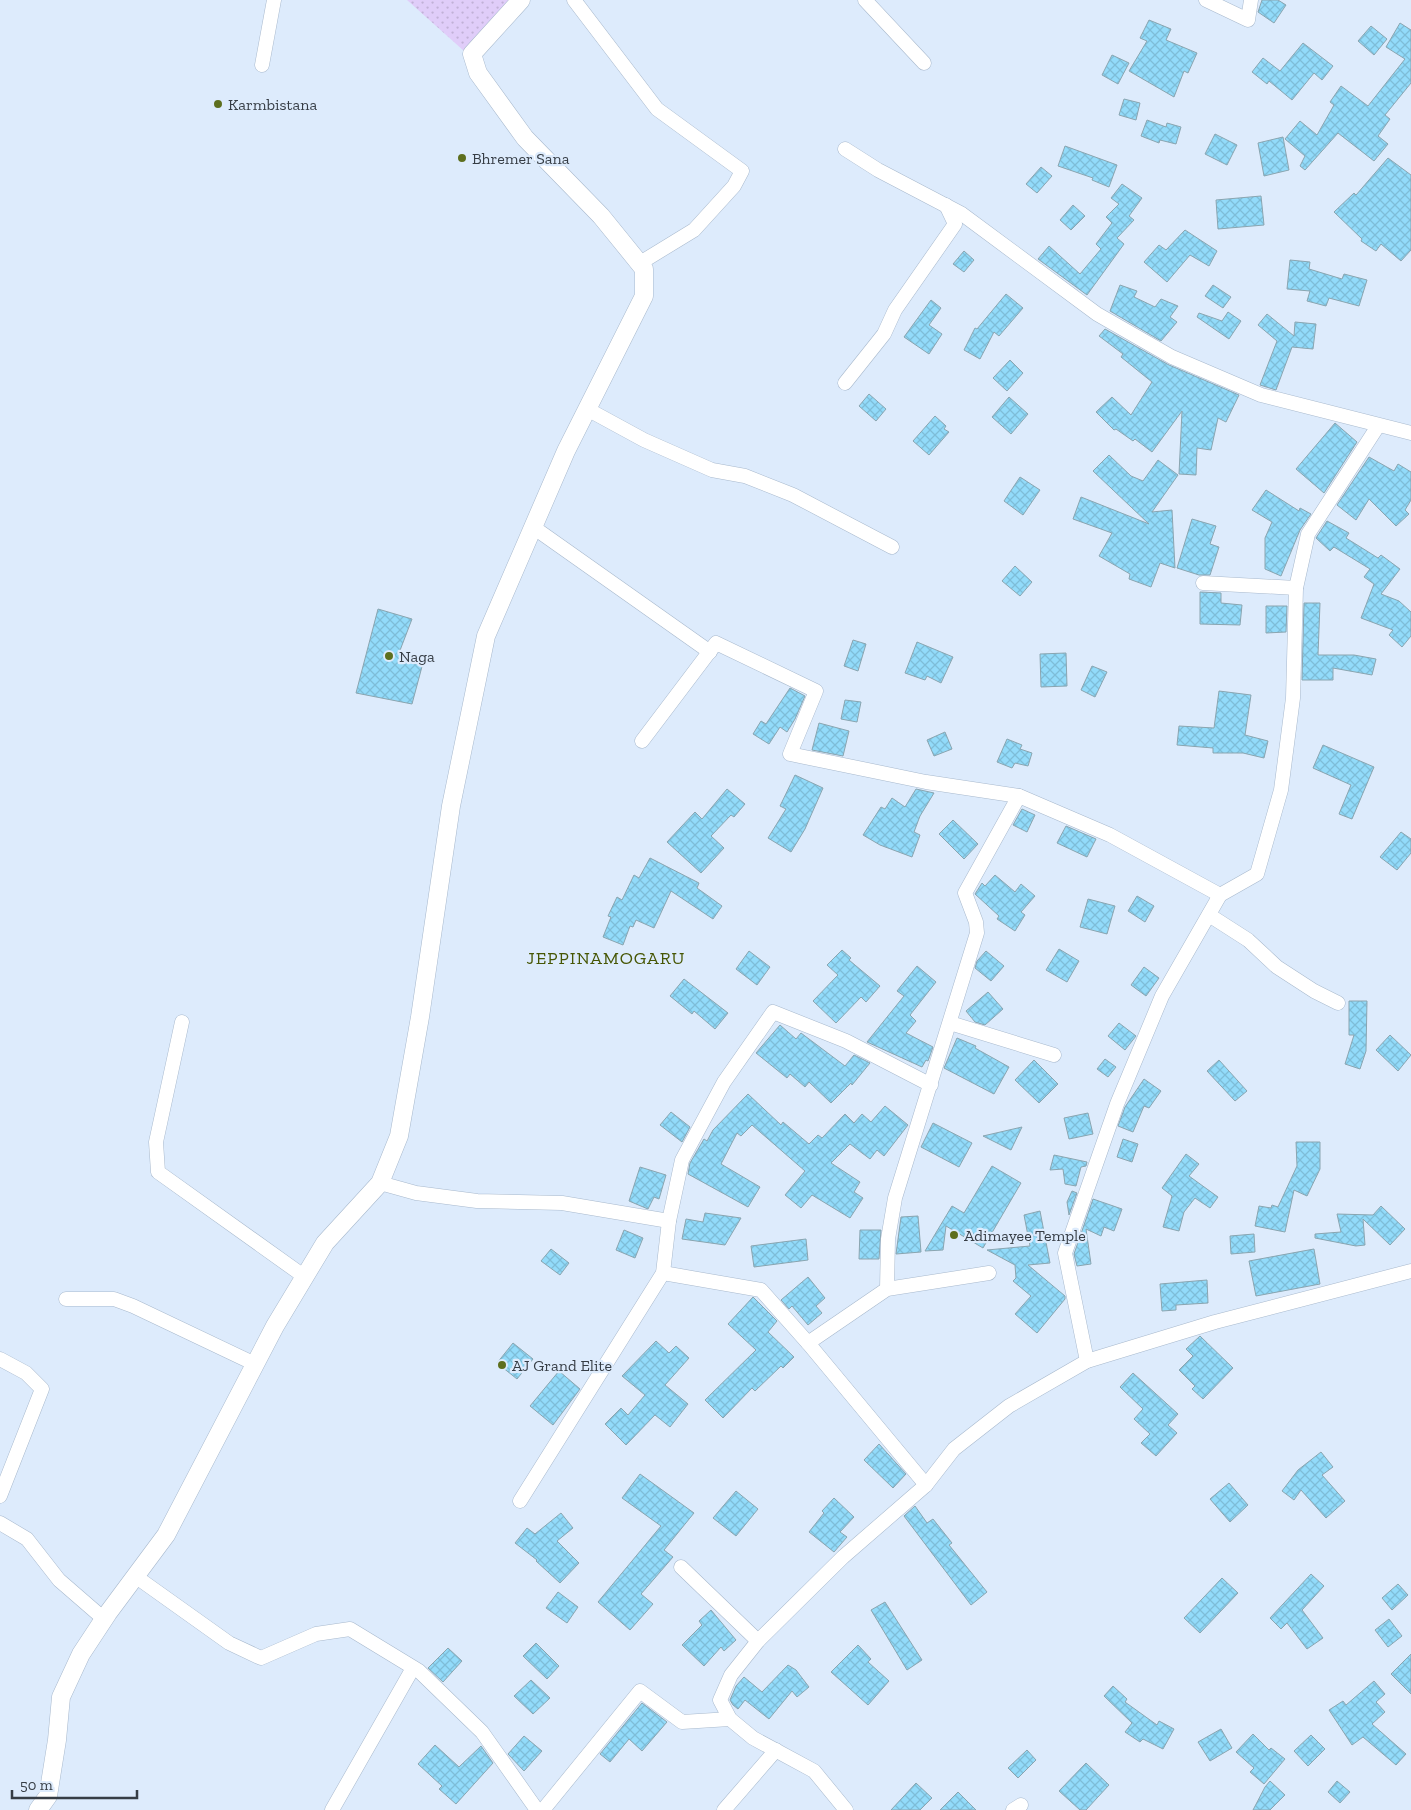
<svg xmlns="http://www.w3.org/2000/svg" width="1411" height="1810" viewBox="0 0 1411 1810" font-family="'Zilla Slab',serif">
  <defs>
    <pattern id="park-dots" width="8" height="8" patternUnits="userSpaceOnUse" patternTransform="scale(1.25)"><rect width="8" height="8" fill="#e0cdf9"/><path d="M2 2h.1M6 6h.1" fill="none" stroke="#c1b1d7" stroke-width="1.8" stroke-linecap="round"/></pattern>
    <pattern id="building-cross-hatch" width="8" height="8" patternUnits="userSpaceOnUse" patternTransform="scale(1.25)"><rect width="8" height="8" fill="#92dbfa"/><path d="M0 0l8 8M0 8l8-8" fill="none" stroke="#7ebdd8"/></pattern>
  </defs>
  <rect width="100%" height="100%" fill="#ddebfc"/>
  <path fill="url(#park-dots)" d="M407,0h103l-46,51z"/>
  <g fill="url(#building-cross-hatch)" stroke="#8aa5b0">
    <path d="M1262,0h16l8,5 -12,18 -16,-11z"/>
    <path d="M1149,20l22,9 -5,11 31,13 -9,20 -4,-2 -10,26 -45,-26 18,-30 -7,-3z"/>
    <path d="M1400,23l11,7v53l-26,32 5,4 -12,17 10,8 -14,17 -36,-28 -33,37 -5,-4 5,-10 -20,-17 15,-18 17,14 17,-30 -4,-3 11,-16 27,20 37,-47 -19,-12z"/>
    <path d="M1371,26l16,13 -13,16 -16,-14z"/>
    <path d="M1303,43l30,23 -11,14 -8,-7 -22,27 -23,-19 -2,3 -15,-12 11,-14 17,13z"/>
    <path d="M1112,55l17,8 -11,21 -16,-9z"/>
    <path d="M1124,99l16,4 -4,17 -17,-5z"/>
    <path d="M1147,120l19,7 1,-4 14,4 -5,17 -16,-4 -1,3 -18,-7z"/>
    <path d="M1215,134l22,11 -10,20 -22,-11z"/>
    <path d="M1283,137l6,33 -25,6 -6,-33z"/>
    <path d="M1065,146l52,19 -8,22 -17,-7 1,-2 -35,-12z"/>
    <path d="M1388,158l23,17v75l-10,11 -20,-17 -5,7 -15,-10 1,-2 -28,-27 20,-19 2,2z"/>
    <path d="M1041,167l11,9 -15,17 -11,-9z"/>
    <path d="M1122,184l20,14 -13,18 5,4 -17,18 7,6 -37,51 -49,-36 11,-13 31,28 21,-25 -5,-5 16,-21 -6,-6 13,-13 -8,-6z"/>
    <path d="M1261,196l3,29 -46,4 -2,-29z"/>
    <path d="M1073,205l12,11 -14,14 -11,-10z"/>
    <path d="M1185,230l32,21 -8,15 -19,-11 -23,27 -23,-20 15,-17 7,5z"/>
    <path d="M964,251l10,9 -10,12 -11,-8z"/>
    <path d="M1290,260l20,2 -1,7 33,10 2,-5 23,6 -8,26 -30,-8 -3,8 -19,-5 3,-10 -23,-2z"/>
    <path d="M1120,285l17,6 -3,6 21,10 6,-8 17,7 -8,11 7,5 -16,19 -51,-30z"/>
    <path d="M1213,285l18,12 -8,11 -18,-12z"/>
    <path d="M1006,294l17,14 -24,28 -5,-4 -14,27 -16,-9 11,-22 2,1z"/>
    <path d="M931,300l10,8 -12,17 13,9 -13,20 -25,-17z"/>
    <path d="M1228,312l13,9 -12,18 -32,-22 2,-4 23,8z"/>
    <path d="M1267,314l27,22 1,-14 21,2 -3,25 -21,-2 -16,43 -16,-5 17,-44 -19,-16z"/>
    <path d="M1105,329l64,36 70,30 -13,27 -8,-4 -7,32 -14,-2 -1,27 -17,-1 3,-63 -30,41 -17,-13 -2,2 -17,-12 -2,1 -18,-18 16,-15 19,18 21,-33 -31,-25 2,-3 -24,-18z"/>
    <path d="M1010,360l13,13 -16,18 -14,-13z"/>
    <path d="M869,394l17,15 -10,12 -17,-15z"/>
    <path d="M1009,397l19,17 -17,20 -19,-17z"/>
    <path d="M935,416l11,10 -2,3 5,3 -20,23 -16,-14z"/>
    <path d="M1335,423l22,19 -33,51 -28,-24z"/>
    <path d="M1109,455l22,21 12,5 15,-21 20,15 -26,37 20,-2 3,58 -15,-5 -9,24 -22,-8 1,-5 -31,-18 13,-23 -39,-14 8,-22 68,27 -56,-53z"/>
    <path d="M1369,457l25,14 4,-7 13,8v28l-6,10 4,4 -13,12 -27,-27 -13,21 -19,-15z"/>
    <path d="M1020,477l20,13 -17,25 -19,-14z"/>
    <path d="M1266,490l33,21 1,-3 11,6 -11,16 -19,46 -16,-7v-31l7,-16 -20,-12z"/>
    <path d="M1192,519l24,7 -6,18 9,3 -9,28h-11l-22,-7z"/>
    <path d="M1327,521l22,12 -3,5 32,20 3,-3 19,14 -19,25 18,7 12,11v24l-9,11 -13,-12 4,-5 -32,-12 13,-34 -10,-7 6,-8 -36,-22 -4,4 -14,-13z"/>
    <path d="M1015,566l17,16 -12,14 -18,-15z"/>
    <path d="M1200,592l21,1v10l21,2 -2,20 -40,-1z"/>
    <path d="M1304,603h16l-2,52h36l22,4 -4,16 -39,-7v12h-31z"/>
    <path d="M1266,606h21l-1,26 -20,1z"/>
    <path d="M378,609l34,10 -13,34 25,6 -12,45 -56,-11z"/>
    <path d="M853,640l13,4 -8,27 -14,-5z"/>
    <path d="M917,642l36,15 -12,26 -14,-7 -2,4 -20,-7z"/>
    <path d="M1066,653l1,33 -26,1 -1,-33z"/>
    <path d="M1092,666l15,6 -12,25 -14,-7z"/>
    <path d="M790,688l15,8 -10,23 -8,13 -7,-5 -11,17 -16,-10 8,-13 5,3z"/>
    <path d="M1219,691l32,4 -6,40 23,6 -4,17 -21,-5h-30v-5l-36,-3 2,-19 35,2z"/>
    <path d="M845,700l16,2 -4,20 -16,-3z"/>
    <path d="M819,723l30,8 -6,25 -31,-6z"/>
    <path d="M945,732l7,17 -18,7 -7,-16z"/>
    <path d="M1007,739l15,6 -2,4 12,4 -4,13 -13,-3 -3,5 -15,-6z"/>
    <path d="M1323,745l51,22 -22,52 -13,-5 12,-29 -38,-17z"/>
    <path d="M795,775l28,13 -18,41 -14,23 -23,-14 18,-29 -6,-3z"/>
    <path d="M727,789l18,15 -11,13 -3,-2 -20,21 13,12 -23,25 -34,-31 28,-30 7,7z"/>
    <path d="M916,789l18,4 -14,23 -6,16 6,3 -8,22 -32,-12 -17,-10 18,-28 4,2 7,-11 13,9z"/>
    <path d="M1022,809l13,6 -8,17 -14,-7z"/>
    <path d="M953,820l25,24 -14,15 -25,-25z"/>
    <path d="M1066,826l30,13 -9,18 -30,-14z"/>
    <path d="M1401,832l10,7v14l-14,17 -17,-13z"/>
    <path d="M650,858l49,25 -2,5 25,18 -9,13 -42,-28 -17,37 -18,-8 -3,7 -3,-1 -7,19 -20,-8 8,-20 -3,-1 9,-19 5,3 12,-25 5,3z"/>
    <path d="M995,875l20,17 6,-8 14,12 -14,16 4,3 -10,16 -18,-12 2,-3 -24,-22 7,-11 3,3z"/>
    <path d="M1137,896l17,10 -9,16 -17,-11z"/>
    <path d="M1088,899l27,7 -8,28 -27,-7z"/>
    <path d="M1059,949l20,12 -12,21 -21,-12z"/>
    <path d="M842,950l9,8 -2,2 31,26 -14,16 -5,-5 -25,26 -23,-22 25,-26 -11,-10z"/>
    <path d="M749,951l21,16 -13,18 -21,-16z"/>
    <path d="M986,951l18,15 -13,15 -16,-13 2,-7z"/>
    <path d="M917,966l19,16 -26,33 6,6 -10,12 27,14 -5,14 -2,-1 -4,7 -55,-25 37,-46 -7,-5z"/>
    <path d="M1144,967l15,11 -13,18 -15,-11z"/>
    <path d="M684,979l44,34 -13,16 -21,-18 -2,3 -22,-18z"/>
    <path d="M988,992l15,17 -18,16 -10,-3 -9,-11z"/>
    <path d="M1349,1001h18l-1,50 -6,18 -15,-5 9,-29h-5z"/>
    <path d="M1119,1023l17,13 -11,14 -17,-14z"/>
    <path d="M780,1025l16,14 5,-6 44,33 9,-11 16,8 -18,22 -1,-2 -20,20 -22,-21 -4,5 -15,-13 -3,4 -31,-25z"/>
    <path d="M1390,1035l21,20 -13,16 -22,-21z"/>
    <path d="M957,1038l19,8 -1,2 34,19 -15,27 -50,-26z"/>
    <path d="M1105,1059l11,8 -8,10 -11,-8z"/>
    <path d="M1034,1060l24,24 -19,19 -24,-23z"/>
    <path d="M1219,1060l28,31 -12,10 -28,-30z"/>
    <path d="M1144,1079l17,12 -12,17 -5,-2 -11,26 -15,-6 7,-19z"/>
    <path d="M748,1094l33,31 2,-3 26,22 9,-9 4,3 23,-24 9,9 8,-9 9,8 14,-16 23,19 -24,31 -7,-6 -7,9 -20,-15 -19,19 29,19 -6,10 9,6 -13,20 -38,-23 -11,13 -16,-13 20,-24 -53,-46 -11,11 -4,-3 -16,31 39,23 -12,20 -60,-33 2,-11 14,-24 3,2 6,-11z"/>
    <path d="M671,1112l19,15 -8,15 -22,-17z"/>
    <path d="M1088,1113l5,21 -24,5 -5,-21z"/>
    <path d="M933,1123l39,20 -13,24 -38,-20z"/>
    <path d="M1022,1127l-11,23 -28,-14z"/>
    <path d="M1123,1139l15,5 -6,18 -15,-5z"/>
    <path d="M1296,1142h24v27l-13,27 -13,-6 -9,42 -30,-6 4,-20 12,2 1,-3 6,2 19,-41z"/>
    <path d="M1186,1154l13,10 -10,12 29,21 -8,11 -15,-10 -11,14 -5,19 -16,-4 9,-31 -10,-8z"/>
    <path d="M1054,1155l33,7 -1,4 -5,1 -5,19 -11,-2 -2,-15 -13,1z"/>
    <path d="M992,1166l29,17 -38,65 -37,-22 -3,24 -18,1 27,-45 12,7z"/>
    <path d="M640,1167l26,8 -7,24 -5,-2 -6,12 -19,-8z"/>
    <path d="M1072,1191l5,2 -8,22 -2,-13z"/>
    <path d="M1093,1199l29,10 -8,22 -10,-4 -3,9 -15,-7 5,35 -14,2 -3,-12z"/>
    <path d="M1381,1206l24,23 -15,16 -27,-26 2,26 -9,1 -41,-8v-4l26,-2 -4,-18 36,1z"/>
    <path d="M1040,1211l10,52 -22,2 37,31v3l-28,34 -22,-19 16,-18 -18,-15 3,-3 -1,-13 -28,-15 43,-4 -6,-31z"/>
    <path d="M705,1213l36,5 -16,27 -43,-6 4,-20 17,3z"/>
    <path d="M918,1216l3,36 -25,2 5,-37z"/>
    <path d="M624,1230l19,8 -8,20 -19,-8z"/>
    <path d="M860,1230h21l-2,29h-20z"/>
    <path d="M1254,1234l1,18 -24,2 -1,-18z"/>
    <path d="M806,1239l2,21 -54,7 -3,-21z"/>
    <path d="M551,1249l18,14 -9,12 -19,-14z"/>
    <path d="M1314,1249l6,35 -64,12 -7,-35z"/>
    <path d="M808,1277l17,21 -9,8 6,7 -14,12 -16,-19 -3,3 -8,-9z"/>
    <path d="M1207,1280l1,23 -32,2v5l-14,1 -2,-27z"/>
    <path d="M753,1297l24,24 -9,11 26,25 -11,11 -2,-2 -26,25 -3,-3 -29,30 -18,-18 51,-50 -28,-26z"/>
    <path d="M1200,1336l33,32 -30,31 -11,-10 3,-3 -16,-16 14,-14 -7,-7z"/>
    <path d="M656,1341l13,12 7,-7 13,12 -24,27 23,19 -18,23 -15,-12 -29,30 -21,-21 16,-16 7,7 17,-20 -23,-19z"/>
    <path d="M513,1343l20,16 -16,20 -20,-16z"/>
    <path d="M559,1371l21,18 -27,36 -23,-19z"/>
    <path d="M1133,1373l45,41 -10,11 9,8 -21,23 -15,-13 9,-9 -16,-15 9,-10 -23,-22z"/>
    <path d="M879,1444l27,30 -13,14 -29,-28z"/>
    <path d="M1321,1452l12,15 -11,8 23,26 -19,17 -25,-28 -7,10 -12,-9 16,-21z"/>
    <path d="M640,1474l54,39 -30,37 9,7 -32,37 12,10 -23,26 -32,-28 63,-76 -39,-28z"/>
    <path d="M1229,1483l19,22 -18,17 -20,-23z"/>
    <path d="M736,1491l22,18 -22,27 -23,-18z"/>
    <path d="M834,1498l20,19 -14,15 7,5 -13,15 -25,-20 15,-19 -2,-2z"/>
    <path d="M915,1506l12,17 6,-4 19,24 -3,2 38,47 -16,13 -67,-89z"/>
    <path d="M561,1513l12,15 -16,13 22,22 -19,20 -24,-22 1,-1 -22,-17 12,-15 8,6z"/>
    <path d="M1311,1574l13,12 -22,24 21,28 -16,11 -20,-26 -6,6 -11,-11z"/>
    <path d="M1222,1578l16,15 -38,40 -16,-15z"/>
    <path d="M1398,1584l10,11 -16,15 -10,-12z"/>
    <path d="M558,1592l20,15 -11,16 -21,-15z"/>
    <path d="M885,1602l37,58 -15,10 -36,-60z"/>
    <path d="M711,1610l25,30 -12,11 -3,-4 -17,19 -22,-21 20,-20 -3,-4z"/>
    <path d="M1389,1619l13,17 -14,11 -13,-17z"/>
    <path d="M536,1643l23,23 -12,13 -24,-23z"/>
    <path d="M858,1645l13,14 -3,3 21,19 -21,24 -37,-33z"/>
    <path d="M448,1648l14,13 -19,21 -15,-14z"/>
    <path d="M1411,1654v40l-20,-20z"/>
    <path d="M788,1665l8,5 13,17 -12,10 -5,-6 -23,28 -24,-19 -7,9 -5,-4 -3,-5 6,-14 8,-9 18,15z"/>
    <path d="M531,1680l19,18 -17,16 -19,-18z"/>
    <path d="M1374,1681l11,13 -9,8 9,10 -13,12 34,30 -10,11 -33,-28 -11,8 -23,-35 14,-9 3,4z"/>
    <path d="M1113,1686l14,13 -2,3 32,23 2,-4 15,8 -11,20 -20,-10 -3,3 -15,-10 7,-9 -28,-27z"/>
    <path d="M642,1703l25,19 -25,29 -13,-12 -19,23 -10,-8z"/>
    <path d="M1221,1729l11,19 -22,13 -12,-19z"/>
    <path d="M1253,1734l16,16 2,-2 14,11 -21,25 -14,-12 4,-4 -18,-16z"/>
    <path d="M1311,1735l14,14 -17,17 -14,-15z"/>
    <path d="M524,1736l18,15 -18,20 -16,-17z"/>
    <path d="M435,1745l24,22 22,-21 12,17 -37,41 -17,-15 3,-3 -24,-22z"/>
    <path d="M1027,1750l9,10 -18,18 -10,-10z"/>
    <path d="M1086,1763l23,22 -23,25h-6l-21,-19z"/>
    <path d="M1270,1781l15,14 -15,15h-17l12,-23z"/>
    <path d="M1337,1781l13,11 -10,11 -12,-11z"/>
    <path d="M916,1783l16,15 -12,12h-29z"/>
    <path d="M958,1792l18,18h-36z"/>
  </g>
  <g fill="none" stroke-linecap="round" stroke-linejoin="round">
    <defs>
      <g id="minor">
        <path d="M574,0l83,109 85,62 -8,15 -40,44 -54,33"/>
        <path d="M865,0l59,63"/>
        <path d="M1206,0l42,20 3,-20"/>
        <path d="M262,65l12,-65"/>
        <path d="M845,149l33,21 84,44 135,100 75,43 89,38 150,38"/>
        <path d="M845,383l39,-49 11,-24 60,-86 -9,-19"/>
        <path d="M587,409l57,31 68,30 33,6 48,19 99,52"/>
        <path d="M533,527l177,125"/>
        <path d="M1203,583l93,5"/>
        <path d="M642,741l74,-98 100,48 -26,63 136,28 93,14 91,39 110,60"/>
        <path d="M1209,915l39,25 29,27 37,24 24,12"/>
        <path d="M182,1022l-26,120 2,30 147,105"/>
        <path d="M950,1023l104,32"/>
        <path d="M380,1183l36,10 61,8 85,2 107,18"/>
        <path d="M663,1273l98,17 47,53 118,142"/>
        <path d="M887,1289l1,-50 7,-41 82,-265 -1,-11 -11,-29 54,-97"/>
        <path d="M66,1299h48l19,7 122,58"/>
        <path d="M808,1343l79,-54 102,-16"/>
        <path d="M0,1359l26,14 16,16 -42,107"/>
        <path d="M1087,1361l-22,-108 52,-149 45,-108 58,-101 37,-21 24,-84 12,-92 3,-110 12,-54 70,-108"/>
        <path d="M520,1501l143,-228 6,-52 13,-61 42,-78 49,-70 73,29 85,44"/>
        <path d="M0,1523l27,16 32,41 45,39"/>
        <path d="M681,1567l77,74"/>
        <path d="M135,1576l94,67 32,15 55,-24 34,-5 69,42 63,61 55,78"/>
        <path d="M332,1810l81,-142"/>
        <path d="M543,1810l97,-119 42,31 48,-3"/>
        <path d="M724,1810l52,-60"/>
        <path d="M846,1810l-32,-39 -61,-33 -23,-19 -10,-19 11,-25 27,-34 85,-84 83,-72 28,-36 55,-43 78,-45 128,-39 196,-51"/>
        <path d="M1013,1810l8,-5"/>
      </g>
      <path id="tertiary" d="M38,1810l10,-14 9,-56 4,-43 20,-43 27,-41 58,-78 109,-209 50,-83 55,-60 19,-47 21,-119 31,-211 35,-170 80,-185 78,-155v-27l-43,-53 -76,-78 -47,-65 -6,-19 49,-54"/>
    </defs>
    <use href="#minor" stroke="#a8b9cd" stroke-width="15"/>
    <use href="#tertiary" stroke="#a8b9cd" stroke-width="19"/>
    <use href="#minor" stroke="#fff" stroke-width="14"/>
    <use href="#tertiary" stroke="#fff" stroke-width="18"/>
  </g>
  <g fill="#5d6f1e" stroke="#ddebfc" stroke-width="2">
    <circle cx="218" cy="104" r="5"/>
    <circle cx="462" cy="158" r="5"/>
    <circle cx="389" cy="656" r="5"/>
    <circle cx="954" cy="1235" r="5"/>
    <circle cx="502" cy="1365" r="5"/>
  </g>
  <g text-anchor="middle" dominant-baseline="central" stroke-width="4.5" stroke-linejoin="round" paint-order="stroke">
    <g font-size="16" fill="#363d45" stroke="#ddebfc" text-anchor="start">
      <text x="228" y="104">Karmbistana</text>
      <text x="472" y="158">Bhremer Sana</text>
      <text x="399" y="656">Naga</text>
      <text x="964" y="1235">Adimayee Temple</text>
      <text x="512" y="1365">AJ Grand Elite</text>
    </g>
    <g font-size="18" letter-spacing="1" fill="#465604" stroke="#ddebfc">
      <text x="606" y="958">JEPPINAMOGARU</text>
    </g>
  </g>
  <path d="M12 1790v8h125v-8" fill="none" stroke="#363d45" stroke-width="2.5"/>
  <text x="20" y="1790" font-size="15" fill="#363d45" stroke="#ddebfc" stroke-width="4" paint-order="stroke">50 m</text>
</svg>
